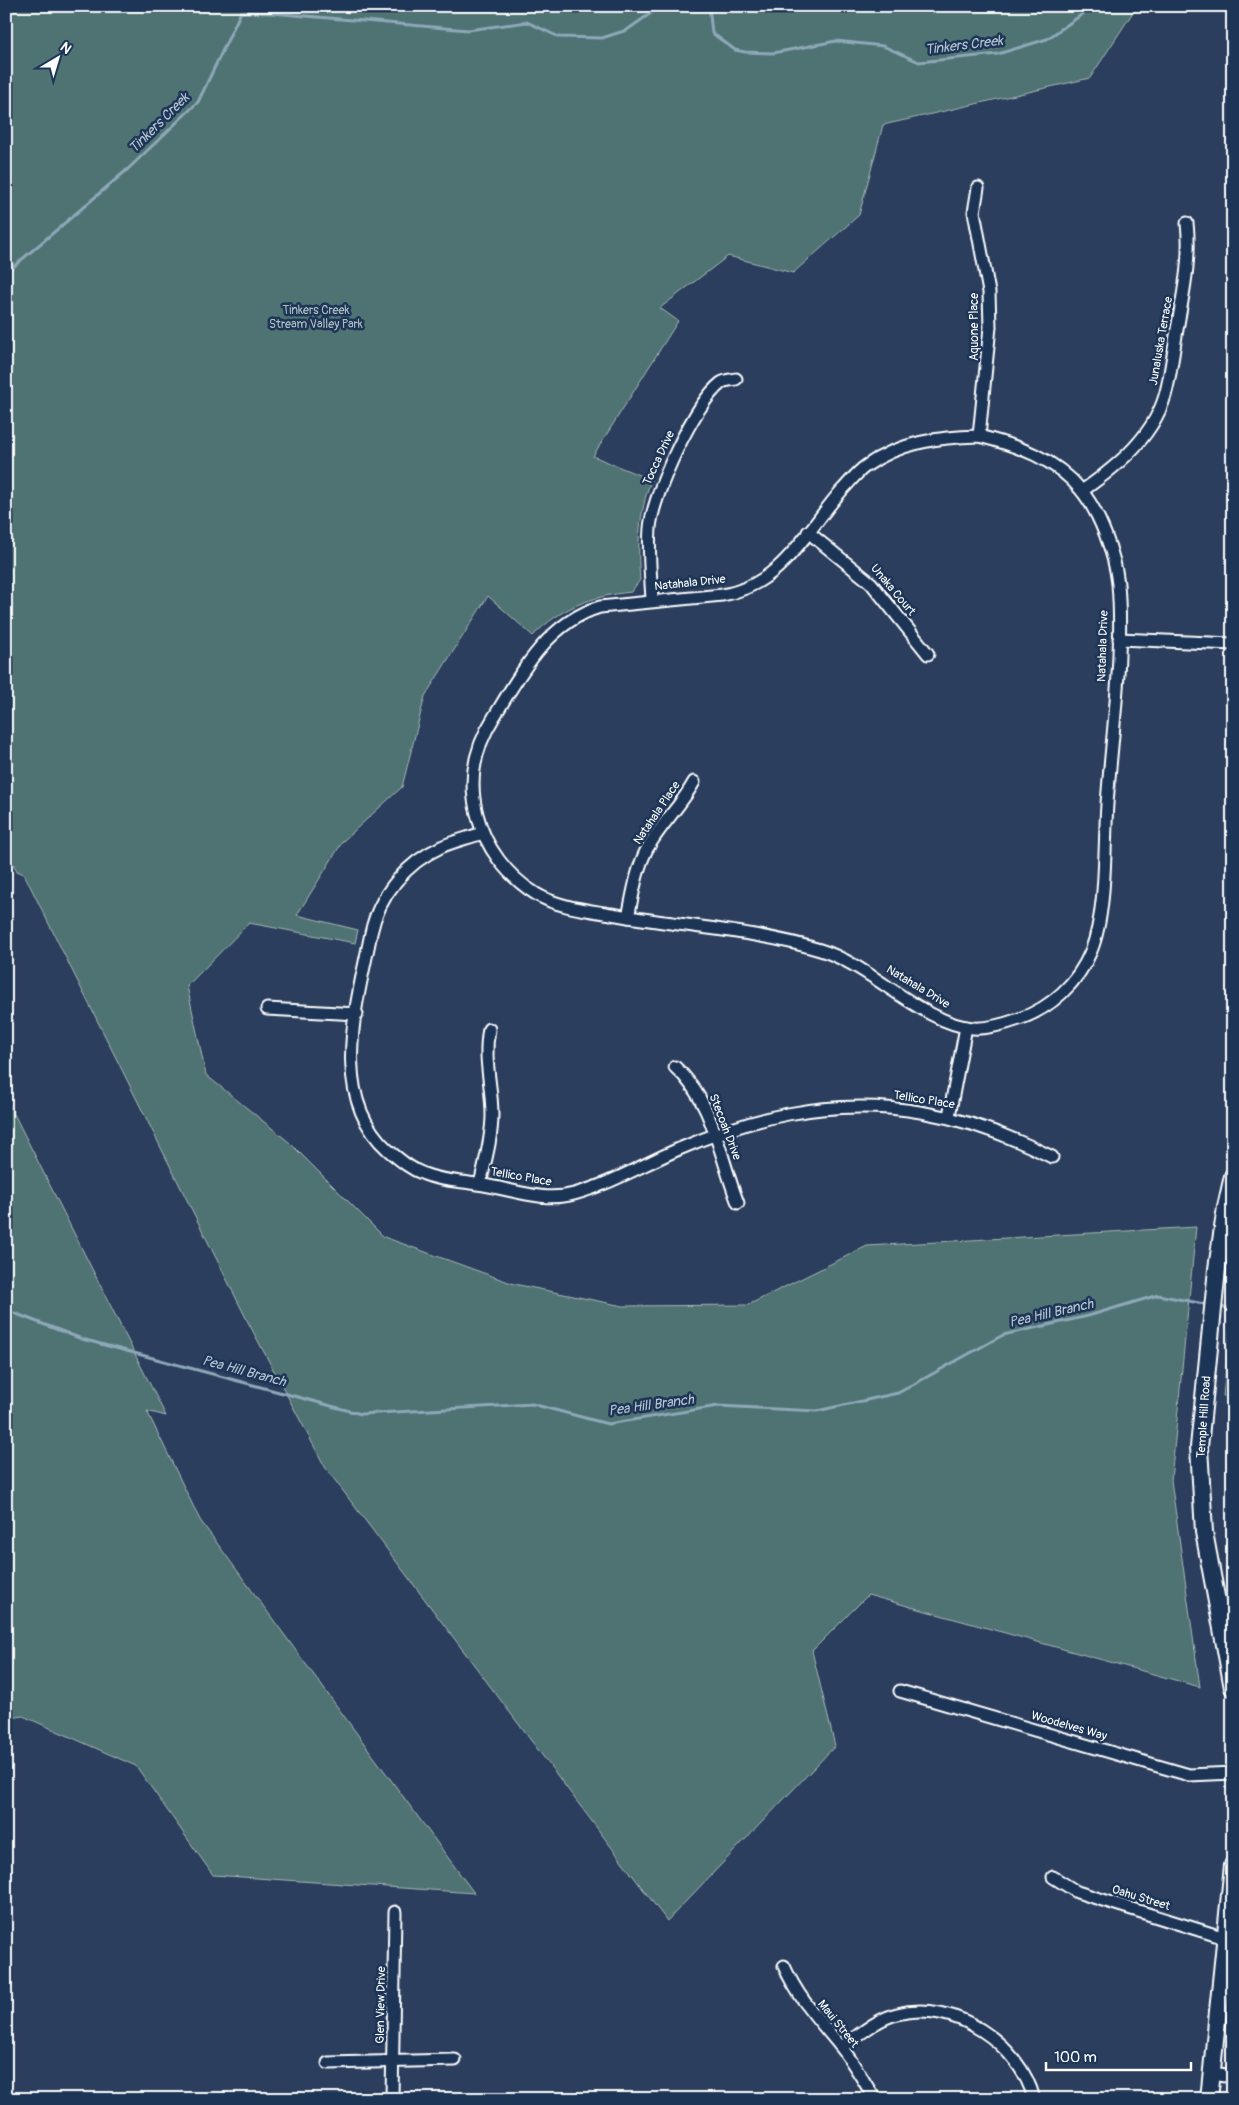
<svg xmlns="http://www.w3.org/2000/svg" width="1239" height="2105" viewBox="0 0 1239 2105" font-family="Pangolin,sans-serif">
  <rect width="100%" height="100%" fill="#2b3e5d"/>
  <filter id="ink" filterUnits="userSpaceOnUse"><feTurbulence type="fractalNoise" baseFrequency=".02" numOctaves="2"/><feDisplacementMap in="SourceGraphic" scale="10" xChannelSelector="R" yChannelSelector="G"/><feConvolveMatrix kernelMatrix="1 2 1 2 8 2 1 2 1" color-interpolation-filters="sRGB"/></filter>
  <g filter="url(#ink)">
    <g fill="#507272" stroke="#a8b8b8">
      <path d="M6,6h1131l-47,72 -207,47 -24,90 -66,58 -65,-17 -68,52 18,13 -85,135 58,24c-12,33 -14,65 -11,100l-9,12c-40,4 -71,16 -98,44l-45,-40 -63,100 -23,91 -59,54 -46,74 61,15 -3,13 -106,-20 -62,63 19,89 83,67 95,95 130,47 109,22 125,-1 119,-59 329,-19 -25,253 29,207 -332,-92 -56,56 23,95 -168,175 -342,-454 -77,-145 -224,-448 -7,-3 -11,-21z"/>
      <path d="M6,1098l160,318 -19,-5 53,109 274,373 -261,-18 -77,-109 -113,-50 -17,3z"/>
      <path d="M1233,1304v94l-10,-2z"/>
    </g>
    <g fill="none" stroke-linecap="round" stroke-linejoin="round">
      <g stroke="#8ea8b9" stroke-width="3">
        <path d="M709,6l3,27 23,17 10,2 28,1 63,-12 47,5 36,16 79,-8 49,-15 47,-33"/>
        <path d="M6,273l122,-104 70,-67 43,-90 30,1 197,17 59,-8 32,15 43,1 25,-8 34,-24"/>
        <path d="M1221,1307l12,2"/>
        <path d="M6,1310l76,29 279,75 171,-10 76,20 110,-18 99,5 81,-18 105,-58 85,-19 70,-21 46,9"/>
      </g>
      <defs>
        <g id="street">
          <path d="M978,188l-4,24 15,80 1,35 -11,109"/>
          <path d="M979,436c39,10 76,22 102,54 19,23 34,65 37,94 6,73 -6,148 -11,220 -3,43 0,108 -16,147 -13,32 -40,57 -72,68 -14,5 -32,10 -46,9 -50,-4 -102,-63 -153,-78 -66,-20 -141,-24 -209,-36 -24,-4 -54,-7 -75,-20 -29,-18 -51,-47 -59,-80 -9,-34 -2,-67 17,-97 26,-43 54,-95 106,-110l122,-12c60,-10 84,-64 120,-105 8,-8 15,-18 24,-24 34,-24 74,-29 113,-30z"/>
          <path d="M1082,491c37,-26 75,-57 85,-103 5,-21 7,-43 11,-64 6,-34 13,-67 9,-101"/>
          <path d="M808,532l63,51 57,71"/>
          <path d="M652,601c-1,-24 -4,-49 -2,-73 3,-34 44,-124 71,-145 4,-3 10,-3 15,-4"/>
          <path d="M1119,639l114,5"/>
          <path d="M482,833c-13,5 -28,8 -41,14 -35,16 -62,48 -70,86 -13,68 -44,162 17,217 11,9 22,19 36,24 17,7 35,7 53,10 32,4 65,19 97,10 37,-10 70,-30 105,-45 35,-15 72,-28 109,-35 94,-18 180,0 264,43"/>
          <path d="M628,917c5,-22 8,-47 19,-68 13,-24 34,-43 47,-67"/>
          <path d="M267,1009l90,5"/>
          <path d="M675,1067c38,33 45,91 63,136"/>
          <path d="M949,1116l17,-89"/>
          <path d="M480,1184c5,-22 12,-46 12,-69 0,-31 -9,-55 -3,-86"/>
          <path d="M900,1691l289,84 44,-2"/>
          <path d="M1053,1877l24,15 148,46"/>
          <path d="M784,1966c14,32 35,54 57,81 13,16 23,35 34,52"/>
          <path d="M842,2047c17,-12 35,-28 55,-33 57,-15 123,30 137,85"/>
          <path d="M328,2063l127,-3"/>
          <path d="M1212,2073l21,3"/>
          <path d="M392,2099l3,-187"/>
        </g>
        <g id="secondary">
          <path d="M1233,1176l-7,31 -9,62 -18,178 5,85 29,156"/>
          <path d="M1209,2099l24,-234"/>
        </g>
      </defs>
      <use href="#street" stroke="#fff" stroke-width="15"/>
      <use href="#secondary" stroke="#fff" stroke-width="20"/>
      <use href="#street" stroke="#1d3557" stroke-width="11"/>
      <use href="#secondary" stroke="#1d3557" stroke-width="16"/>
    </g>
  </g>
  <g text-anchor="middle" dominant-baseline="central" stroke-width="5" stroke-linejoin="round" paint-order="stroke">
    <g font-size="12" fill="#b0c0c0" stroke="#1d3557">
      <text x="316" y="310">Tinkers Creek<tspan x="316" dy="14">Stream Valley Park</tspan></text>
    </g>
    <g font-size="12" fill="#fff" stroke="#1d3557">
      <text transform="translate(974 327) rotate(-90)">Aquone Place</text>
      <text transform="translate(1161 341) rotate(-80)">Junaluska Terrace</text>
      <text transform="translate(659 458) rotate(-65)">Tocca Drive</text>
      <text transform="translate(690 583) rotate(-6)">Natahala Drive</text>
      <text transform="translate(893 590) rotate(50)">Unaka Court</text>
      <text transform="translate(1103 646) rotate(-88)">Natahala Drive</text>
      <text transform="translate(657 813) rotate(-56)">Natahala Place</text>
      <text transform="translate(918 987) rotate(31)">Natahala Drive</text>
      <text transform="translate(924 1100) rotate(9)">Tellico Place</text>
      <text transform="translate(725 1127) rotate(69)">Stecoah Drive</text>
      <text transform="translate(521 1177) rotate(10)">Tellico Place</text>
      <text transform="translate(1204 1417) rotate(-86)">Temple Hill Road</text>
      <text transform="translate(1069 1726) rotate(16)">Woodelves Way</text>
      <text transform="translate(1141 1898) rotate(17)">Oahu Street</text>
      <text transform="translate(381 2005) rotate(-89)">Glen View Drive</text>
      <text transform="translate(838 2024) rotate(51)">Maui Street</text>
    </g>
    <g font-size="14" font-style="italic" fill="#b4c5d0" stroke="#1d3557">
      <text transform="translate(964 45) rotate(-7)">Tinkers Creek</text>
      <text transform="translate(159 123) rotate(-45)">Tinkers Creek</text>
      <text transform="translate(1051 1313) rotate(-13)">Pea Hill Branch</text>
      <text transform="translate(244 1371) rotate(15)">Pea Hill Branch</text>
      <text transform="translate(651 1405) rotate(-8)">Pea Hill Branch</text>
    </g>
  </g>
  <rect width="1239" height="2105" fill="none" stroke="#1d3557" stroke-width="25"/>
  <rect x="12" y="12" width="1214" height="2080" fill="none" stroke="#fff" stroke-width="2" filter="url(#ink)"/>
  <g transform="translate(58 58) rotate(38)" stroke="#1d3557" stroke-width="4" paint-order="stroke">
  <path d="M0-4L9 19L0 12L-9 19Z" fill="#ffffff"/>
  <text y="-8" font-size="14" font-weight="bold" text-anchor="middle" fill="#ffffff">N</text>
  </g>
  <path d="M1046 2062v8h145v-8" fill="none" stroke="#ffffff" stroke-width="2.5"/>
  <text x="1054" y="2062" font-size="15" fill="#ffffff" stroke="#1d3557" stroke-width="4" paint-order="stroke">100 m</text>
</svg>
